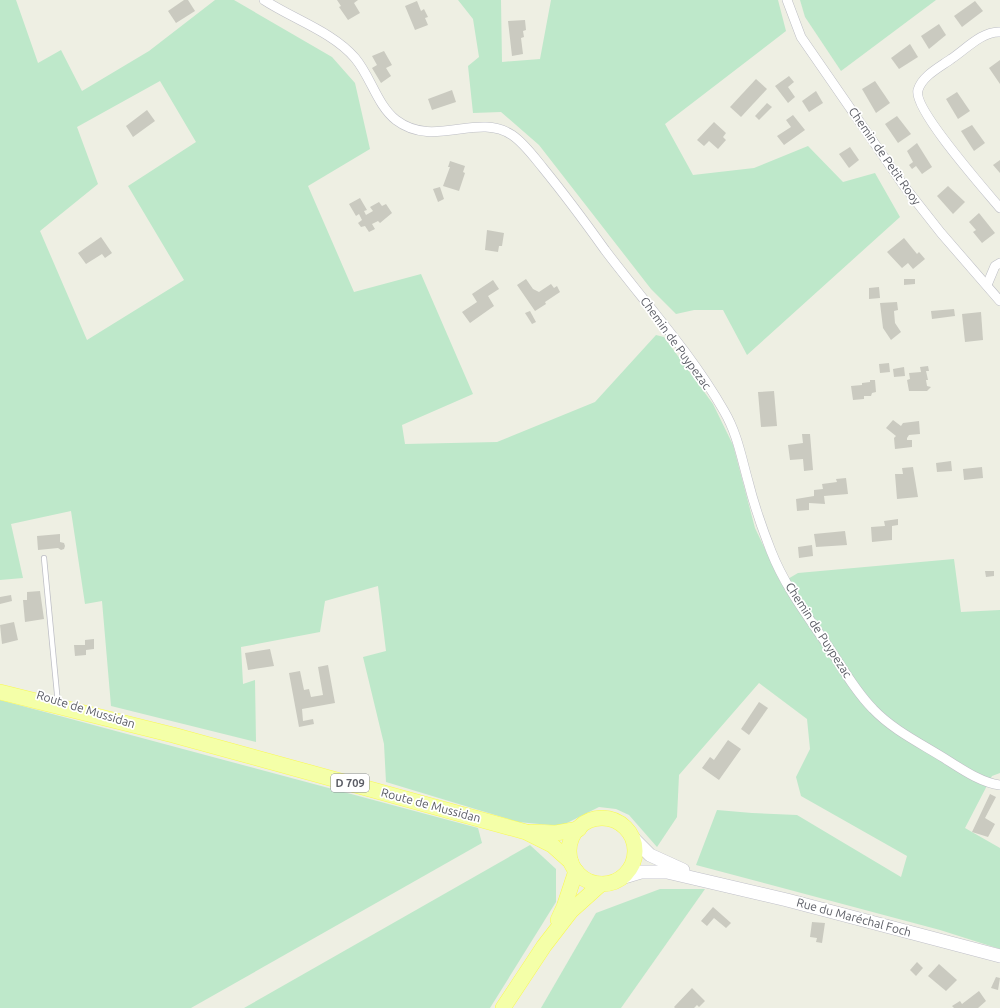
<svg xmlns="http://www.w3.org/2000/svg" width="1000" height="1008" viewBox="0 0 1000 1008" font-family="Ubuntu,sans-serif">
  <rect width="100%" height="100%" fill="#eeefe3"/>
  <g fill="#bee8ca" fill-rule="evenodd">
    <path d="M0,0h16l22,63 23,-13 21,41 67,-40 66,-51h19l98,57 23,26 15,66 -62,37 46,106 67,-18 52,120 -71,31 3,19 92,-2 98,-40 61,-67 8,2 49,67 20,41 22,83 26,55 17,-10 156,-14 7,53 39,-2v163l-8,3 -27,52 35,20v101l-60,-19 -244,-65 21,-55 35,3 45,2 104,62 6,-21 -106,-60 -5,-19 14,-28 -3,-30 -48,-36 -80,92 -2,42 -20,30 -28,-32 -13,-6 -17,-2 -38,19 -43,-4 -132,-40 -2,-38 -21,-87 23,-6 -8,-65 -53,15 -5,31 -79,15 2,37 12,-4 1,62 -145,-36 -9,-105 -17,3 -14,-93 -60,13 12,54 -23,2zM160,81l36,61 -68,44 56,94 -97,60 -47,-109 58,-47 -21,-57z"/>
    <path d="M458,0h43l1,62 38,-3 11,-59h227l8,31 -121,93 28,51 61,-7 54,-22 35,36 32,-9 25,44 -153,138 -24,-45h-29l-18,4 -25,-25 -112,-144 -38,-33 -28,1 -5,-47 11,-9 -6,-38z"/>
    <path d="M800,0h136l-95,71 -36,-54z"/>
    <path d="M0,700l478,128 4,15 -291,165h-191z"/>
    <path d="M530,845l26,24v33l-66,106h-246z"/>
    <path d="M660,889h45l-84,119h-80l55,-95z"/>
  </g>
  <g fill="#cacac0">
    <path d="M184,0h4l7,11 -19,12 -8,-12z"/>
    <path d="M337,0h21l-4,3 6,10 -12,7 -9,-13 2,-1z"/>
    <path d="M417,1l4,10 3,-2 4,8 -3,1 3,7 -13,5 -10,-24z"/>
    <path d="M975,1l8,10 -21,16 -8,-11z"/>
    <path d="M525,20l1,10 -3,1 1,6 -3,1 2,16 -11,2 -4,-35z"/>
    <path d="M939,24l7,11 -17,14 -8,-13z"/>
    <path d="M910,44l8,13 -19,12 -8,-11z"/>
    <path d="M384,51l8,14 -6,3 5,8 -10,7 -9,-15 5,-3 -5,-9z"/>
    <path d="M1000,60v24l-11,-16z"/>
    <path d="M789,76l5,6 -6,5 7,10 -7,6 -13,-17z"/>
    <path d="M756,79l11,10 -26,28 -11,-10z"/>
    <path d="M875,81l15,22 -14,10 -14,-24z"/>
    <path d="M452,90l4,12 -24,8 -4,-11z"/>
    <path d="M816,91l7,12 -14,9 -7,-11z"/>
    <path d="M957,92l13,19 -12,8 -12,-20z"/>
    <path d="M767,103l5,4 -13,13 -4,-4z"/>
    <path d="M147,110l8,11 -22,16 -7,-11z"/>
    <path d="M793,115l12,15 -21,15 -7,-9 14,-9 -5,-7z"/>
    <path d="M897,116l14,18 -13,9 -13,-19z"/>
    <path d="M714,122l12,11 -3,4 3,3 -8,9 -9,-8 -5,5 -7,-6z"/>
    <path d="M972,125l13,18 -11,8 -13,-20z"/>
    <path d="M917,143l15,24 -10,7 -6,-8 -4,3 -3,-4 4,-3 -6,-11z"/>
    <path d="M850,147l9,13 -10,8 -10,-14z"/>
    <path d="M1000,160v13l-7,-8z"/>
    <path d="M450,161l15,5 -2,6 2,1 -6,18 -16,-5 7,-19h-2z"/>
    <path d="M948,186l17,16 -12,12 -16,-18z"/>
    <path d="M440,187l4,12 -6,3 -5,-13z"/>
    <path d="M360,198l7,12 -3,1 2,4 7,-4 -3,-4 9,-5 3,4 4,-2 6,9 -12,10 -2,-2 -6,3 3,5 -6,3 -4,-6 -4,1 -3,-4 4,-3 -3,-6 -3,2 -7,-12z"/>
    <path d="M979,213l16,20 -13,10 -9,-11 3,-2 -7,-8z"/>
    <path d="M487,230l17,3 -2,13h-3l-1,6 -13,-2z"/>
    <path d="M101,237l11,16 -7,5 -3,-4 -16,10 -8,-11z"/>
    <path d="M904,238l13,16 2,-2 6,7 -12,10 -5,-6 -6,5 -15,-16z"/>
    <path d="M526,279l7,10 6,3 12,-8 3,4 3,-2 3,6 -15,10 1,2 -11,7 -18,-26z"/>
    <path d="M904,279h11v5l-11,1z"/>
    <path d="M493,280l6,9 -11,7 6,10 -24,17 -8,-11 15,-10 -5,-8z"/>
    <path d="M879,287l1,11 -11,1v-11z"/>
    <path d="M897,302l1,8 -4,1 1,12 6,9 -10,8 -8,-12 -3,-25z"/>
    <path d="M954,309l1,7 -23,3 -1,-8z"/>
    <path d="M530,311l6,11 -4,2 -7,-11z"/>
    <path d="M981,312l2,28 -18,2 -3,-28z"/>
    <path d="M889,363l1,9 -10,1 -1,-9z"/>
    <path d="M928,366l1,5h-3l2,9h-2l1,6 4,1 -4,4h-18l-2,-11 3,-1 -1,-6 12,-1 -1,-5z"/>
    <path d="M904,367l1,9 -11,1 -1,-8z"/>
    <path d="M870,380h5l1,12 -4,1 -1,3h-7v3l-11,1 -2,-14 11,-1v-2l8,-1z"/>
    <path d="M774,391l3,35 -16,1 -3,-35z"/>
    <path d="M893,420l8,6 2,-3 16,-2 1,13 -11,1 -2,3v2h5v7l-17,2 -1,-11 2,-2 -10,-8z"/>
    <path d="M802,434h8l3,36 -9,1 -1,-12 -13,1 -2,-15 15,-2z"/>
    <path d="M951,461l1,10 -15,1 -1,-9z"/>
    <path d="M913,467l5,30 -21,2 -2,-25h8l-1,-6z"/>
    <path d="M982,467l1,11 -19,2 -1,-11z"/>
    <path d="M846,478l2,16 -24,2 1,8 -16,-1v7l-12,1 -1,-12 18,-3v-6l9,-1 -1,-5 15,-2 -1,-3z"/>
    <path d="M898,519v6l-6,1v14l-20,2 -1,-15 14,-1 -1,-5z"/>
    <path d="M845,531l2,14 -31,2 -2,-13z"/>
    <path d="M60,534v8l4,1 1,3 -1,3 -3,1 -3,-2 -20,2 -1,-14z"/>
    <path d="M812,545l1,11 -14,2 -1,-11z"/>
    <path d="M985,571h9v5l-8,1z"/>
    <path d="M40,591l4,28 -19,3 -2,-22h4v-8z"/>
    <path d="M11,595l1,6 -12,3v-7z"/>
    <path d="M14,622l4,18 -16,4 -2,-19z"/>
    <path d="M94,639v10l-8,1v5l-11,1 -1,-11h11v-5z"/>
    <path d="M270,649l4,17 -26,4 -3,-17z"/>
    <path d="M328,665l7,38 -33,6 1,12 10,-2 1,5 -15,3 -10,-54 11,-2 4,19 5,-1 2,8 12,-2 -5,-28z"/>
    <path d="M759,702l9,6 -19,27 -8,-6z"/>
    <path d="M728,740l13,9 -22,31 -17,-12 8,-11 4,3z"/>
    <path d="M990,794l6,3 -11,21 10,6 -7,13 -16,-5z"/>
    <path d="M713,907l18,16 -5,5 -12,-10 -7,8 -6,-5z"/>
    <path d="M812,922l13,1 -3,20 -6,-1 1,-4 -7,-1z"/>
    <path d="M917,962l6,6 -7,8 -6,-6z"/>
    <path d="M939,964l18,16 -11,11 -18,-15z"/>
    <path d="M996,977l4,1 -2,12 -7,-2z"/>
    <path d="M692,988l13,13 -6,6 -2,-2 -3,3h-19l-1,-1z"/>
    <path d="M979,991l7,10 -8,7h-24l-2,-2 8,-5 2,3z"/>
  </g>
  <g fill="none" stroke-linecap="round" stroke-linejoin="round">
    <defs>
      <path id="lane" d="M44,558l14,146"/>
      <g id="street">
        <path d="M264,0c29,19 69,32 91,58 16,19 22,47 41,62 38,29 81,-8 116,15 12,8 22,22 31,33 22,27 42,54 62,82 40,53 86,103 119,161 13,22 17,45 24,70 6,24 14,47 23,70 14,36 38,67 59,98 13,20 26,43 43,60 20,21 47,34 71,49 16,10 37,25 56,27"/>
        <path d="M787,0l14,37 103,149 37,47 59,68"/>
        <path d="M1000,32c-18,-1 -35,18 -49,27 -11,8 -29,17 -33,31 -6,18 68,101 82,118"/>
        <path d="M987,285l8,-19 5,-3"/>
      </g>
      <g id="secondary">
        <path d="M632,837l18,18 33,15"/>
        <path d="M621,878l20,-6h26l120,28 213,56"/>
      </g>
      <g id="primary">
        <path d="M0,692l173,43 353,97 26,13 19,17"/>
        <circle cx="602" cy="851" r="33"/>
        <path d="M531,832l25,1 23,-4"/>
        <path d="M558,920l6,-13 12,-36"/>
        <path d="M503,1008l41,-62 27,-35 30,-27"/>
      </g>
    </defs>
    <use href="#lane" stroke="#bdbec5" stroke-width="6"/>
    <use href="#street" stroke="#bdbec5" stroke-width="10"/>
    <use href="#secondary" stroke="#c0c0c9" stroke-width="14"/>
    <use href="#primary" stroke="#fafa51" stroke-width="16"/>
    <use href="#lane" stroke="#fff" stroke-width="4.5"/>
    <use href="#street" stroke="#fff" stroke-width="9"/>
    <use href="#secondary" stroke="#fff" stroke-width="13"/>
    <use href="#primary" stroke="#f4ffa8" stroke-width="15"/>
  </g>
  <g text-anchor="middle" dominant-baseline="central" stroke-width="3.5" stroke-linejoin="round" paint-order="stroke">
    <rect fill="#fff" stroke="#8c8e93" stroke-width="1" x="331" y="774" width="38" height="18" rx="3"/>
    <g font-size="11" font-weight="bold" fill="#5b5d65">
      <text x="350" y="783">D 709</text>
    </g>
    <g font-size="12" fill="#5b5d65" stroke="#fff">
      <text transform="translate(885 156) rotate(55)">Chemin de Petit Rooy</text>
      <text transform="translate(676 343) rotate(54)">Chemin de Puypezac</text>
      <text transform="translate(819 630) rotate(57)">Chemin de Puypezac</text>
      <text transform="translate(86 709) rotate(17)">Route de Mussidan</text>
      <text transform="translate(431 805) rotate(15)">Route de Mussidan</text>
      <text transform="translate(854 917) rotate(15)">Rue du Maréchal Foch</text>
    </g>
  </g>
</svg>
